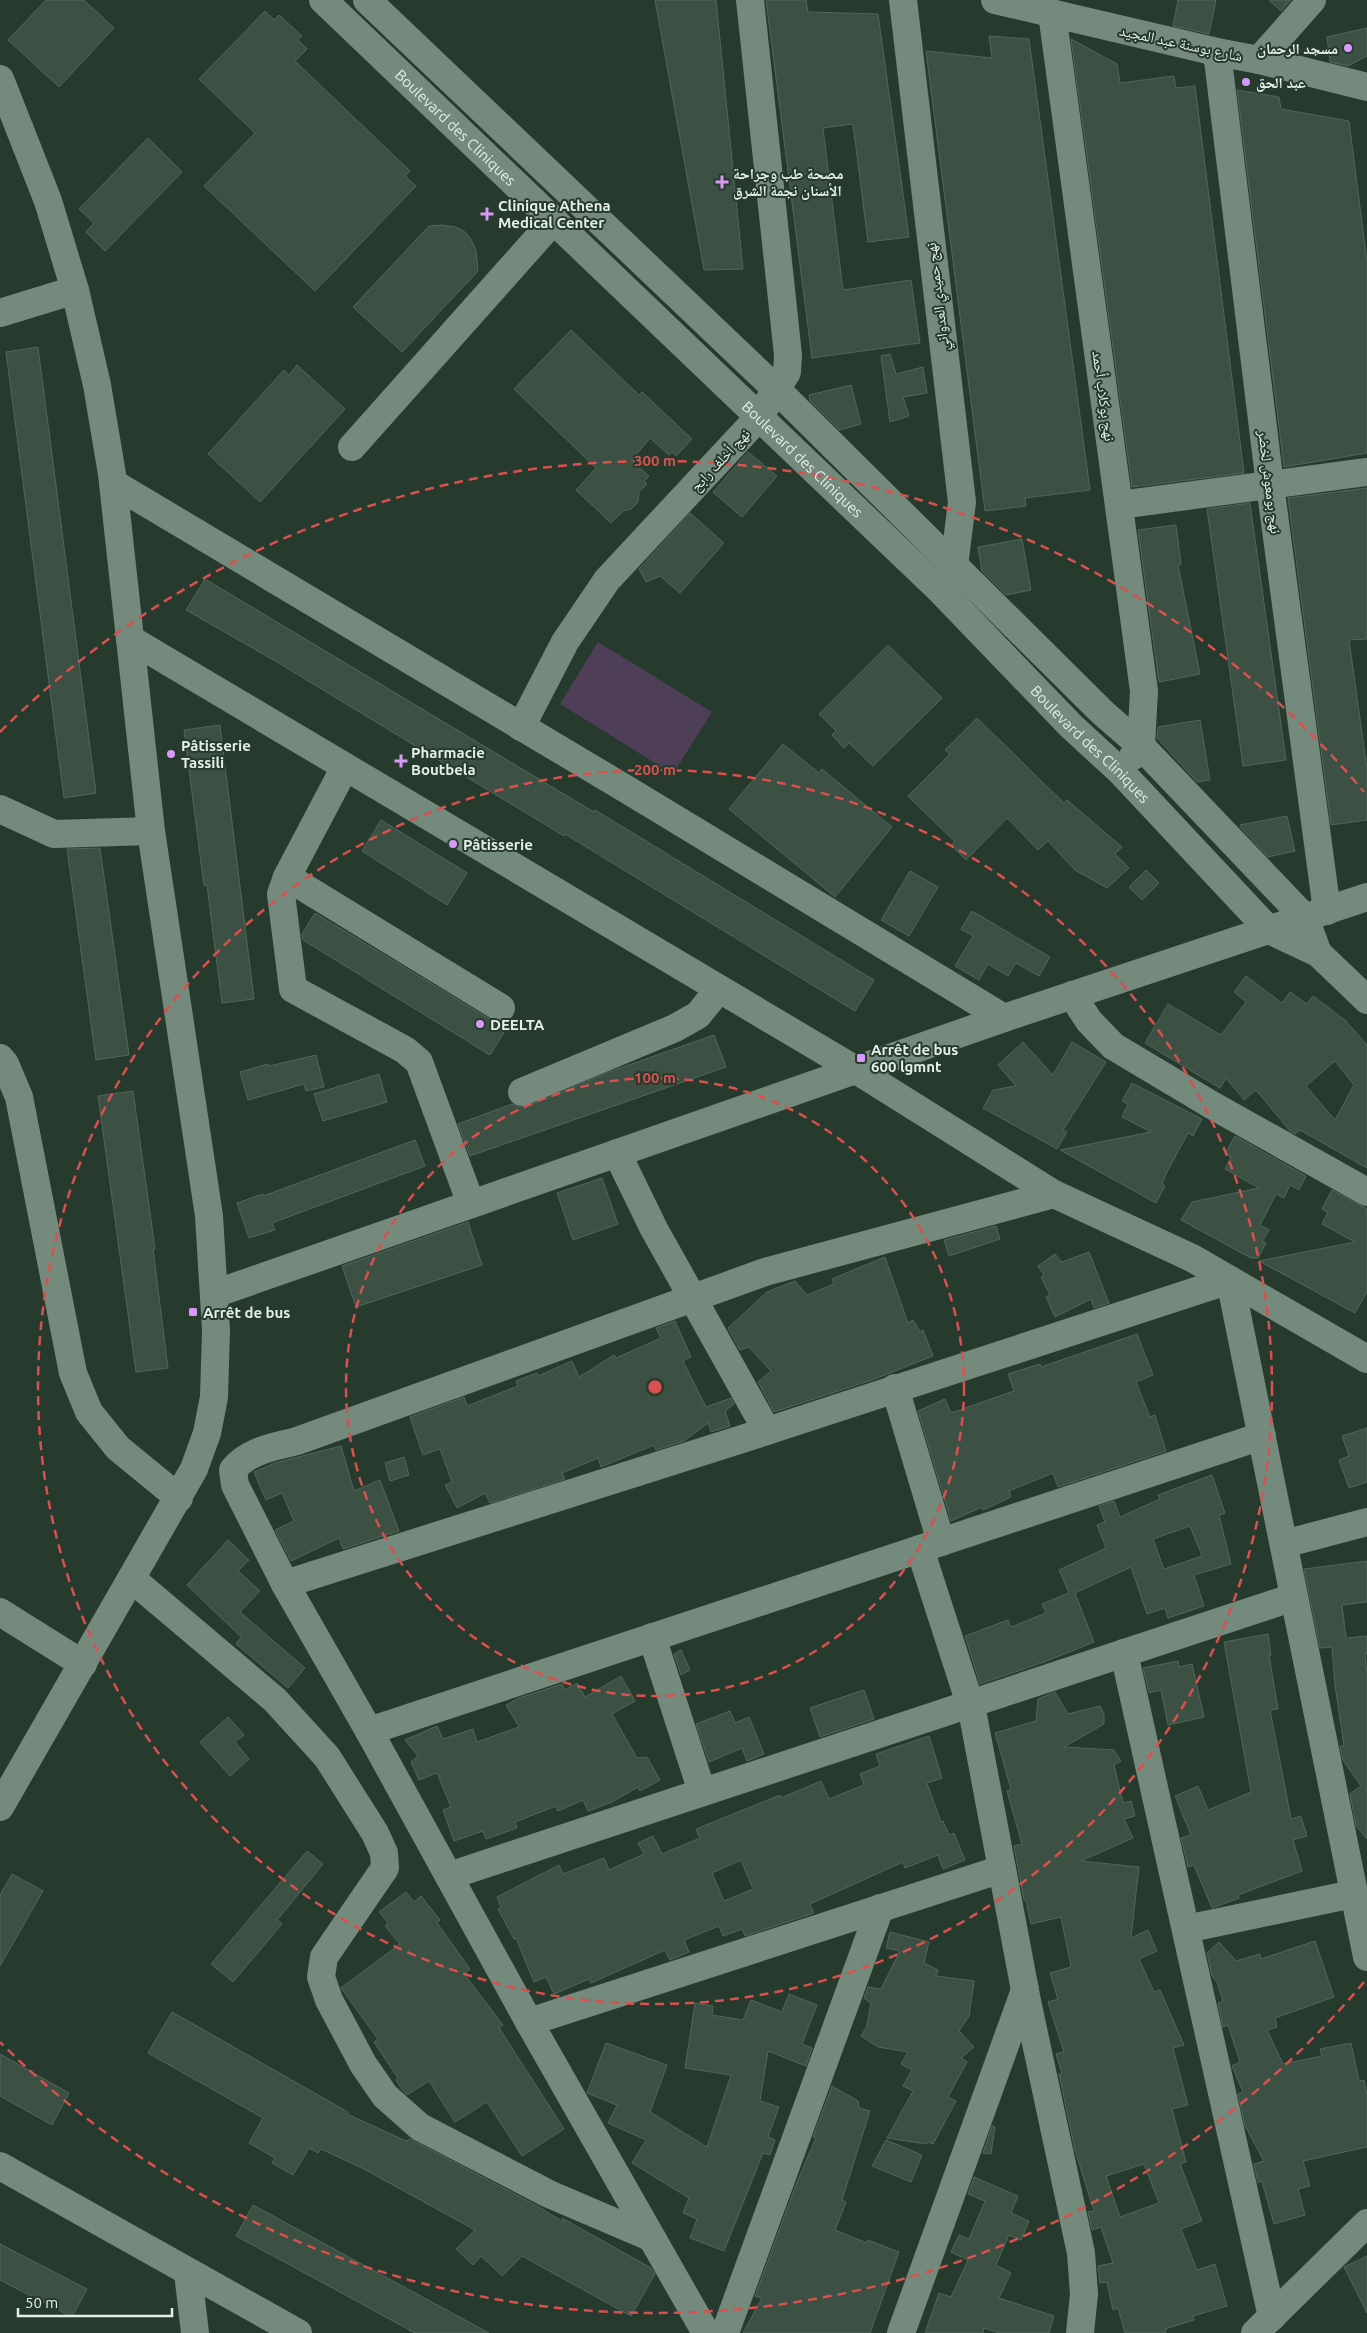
<svg xmlns="http://www.w3.org/2000/svg" width="1367" height="2333" viewBox="0 0 1367 2333" font-family="Ubuntu,'Noto Naskh Arabic',sans-serif">
  <rect width="100%" height="100%" fill="#263a2e"/>
  <path fill="#4f3e58" d="M598,642l114,70 -39,62 -113,-70z"/>
  <g fill="#3c5044" stroke="#52675b" fill-rule="evenodd">
    <path d="M46,0h38l30,28 -55,59 -51,-47z"/>
    <path d="M655,0h61l27,269 -39,1z"/>
    <path d="M766,0h40l2,12 70,2 31,223 -41,5 -15,-118 -30,4 20,162 68,-10 9,63 -108,15z"/>
    <path d="M1178,0h38l-7,34 -36,-8z"/>
    <path d="M1269,0h22l-10,11z"/>
    <path d="M265,11l9,9 5,-5 23,21 -4,4 9,9 -12,12 115,110 -5,5 11,10 -101,105 -111,-105 51,-53 -56,-54z"/>
    <path d="M1367,28v28l-19,10 -18,-4 -3,-25z"/>
    <path d="M989,36l40,3 61,451 -65,8 1,8 -41,5 -59,-460 66,7z"/>
    <path d="M1071,39l46,25 3,19 54,-7 2,12 19,-2 49,387 -112,14z"/>
    <path d="M1237,90l42,7 2,12 68,12 18,141v191l-83,14z"/>
    <path d="M148,138l34,34 -77,79 -19,-19 8,-9 -15,-14z"/>
    <path d="M441,225l15,2 9,5 5,6 6,12 2,21 -76,81 -49,-45 76,-81z"/>
    <path d="M571,330l68,65 3,-3 50,47 -16,17 -4,-4 -3,3 -19,-17 -19,23 18,15 -5,6 3,2 -8,8 -1,10 -7,7 -8,2 -12,12 -35,-33 20,-22 -82,-79z"/>
    <path d="M38,347l58,446 -32,5 -58,-446z"/>
    <path d="M890,354l6,20 27,-7 4,26 -24,4 6,19 -19,6 -9,-66z"/>
    <path d="M297,365l48,44 -85,93 -52,-48 76,-84 5,5z"/>
    <path d="M851,385l10,39 -22,6 -29,-29 -1,-6z"/>
    <path d="M748,452l29,24 -35,41 -29,-25z"/>
    <path d="M1367,488v151l-18,1 18,129v51l-36,5 -43,-327z"/>
    <path d="M1250,503l36,257 -43,6 -36,-257z"/>
    <path d="M690,513l34,30 -44,50 -20,-17 -14,6 -7,-13z"/>
    <path d="M1176,525l5,39 -3,1 22,109 -41,8 -21,-152z"/>
    <path d="M1022,539l9,51 -25,5 -24,-24 -4,-24z"/>
    <path d="M205,579l389,233 1,-2 279,170 -19,31 -290,-177 -1,2 -287,-174 -91,-52z"/>
    <path d="M888,645l54,53 -69,68 -24,-23 -5,5 -12,-13 4,-4 -17,-17z"/>
    <path d="M977,718l87,85 3,-3 55,47 -7,7 14,14 -22,20 -32,-18 -27,-29 -10,9 -31,-32 -41,42 -15,-15 4,-3 -47,-46 42,-42 -5,-4z"/>
    <path d="M1200,720l10,60 -13,2 -40,-44 1,-11z"/>
    <path d="M220,725l34,274 -32,4 -15,-118 -3,1 -20,-156z"/>
    <path d="M783,744l36,29 3,-4 70,58 -57,70 -106,-88z"/>
    <path d="M1287,816l8,35 -27,6 -28,-30v-2z"/>
    <path d="M381,820l86,53 -20,32 -85,-54z"/>
    <path d="M100,848l29,207 -33,5 -29,-211z"/>
    <path d="M1146,870l13,13 -17,17 -13,-13z"/>
    <path d="M910,871l28,16 -29,49 -28,-16z"/>
    <path d="M972,911l78,46 -11,19 -23,-13 -8,13 -20,-12 -9,16 -24,-14 18,-30 -12,-7z"/>
    <path d="M315,913l178,108 17,2 -20,32 -187,-115 -1,-6z"/>
    <path d="M1246,976l36,27 8,-11 17,12 6,-8 32,24 22,25v123l-67,-38 -5,4 -5,-3 -34,-41 -12,10 -18,-22 -6,10 -75,-45 23,-39 53,31 25,-33 -12,-10zM1335,1061l19,24 -19,35 -29,-34z"/>
    <path d="M714,1035l12,32 -256,89 -12,-32 54,-20 8,3 8,-1 81,-34z"/>
    <path d="M1023,1042l30,33 19,-33 34,20 -43,68 4,2 -10,17 -74,-41 10,-18 23,-4 -18,-21z"/>
    <path d="M316,1055l8,32 -18,4 -2,-7 -56,16 -8,-28 28,-8 1,2z"/>
    <path d="M379,1074l8,28 -64,19 -9,-27z"/>
    <path d="M1132,1083l70,36 -9,17 -5,-3 -21,39 -5,12 3,2 -9,17 -96,-53 91,-18 -29,-15 6,-13 -6,-3z"/>
    <path d="M133,1091l22,158h-2l15,119 -32,4 -38,-276z"/>
    <path d="M1235,1136l71,40 -7,14 -9,-5 -6,13 -8,-4 -16,31 9,5 -7,12 4,1 -8,15h-7l-70,-38 11,-18 67,-14 -34,-19 6,-12 -6,-3z"/>
    <path d="M415,1140l10,26 -153,57 3,7 -26,8 -12,-35 26,-9v2z"/>
    <path d="M602,1178l16,46 -45,16 -16,-47z"/>
    <path d="M1332,1190l35,19v83l-12,21 -96,-52 96,-19 -33,-18 6,-12 -6,-3z"/>
    <path d="M468,1222l14,43 -126,42 -14,-41z"/>
    <path d="M996,1226l4,13 -51,17 -5,-16z"/>
    <path d="M1089,1252l20,51 -15,5 -3,-9 -36,18 -9,-20 4,-2 -9,-18 3,-2 -6,-9 17,-12 7,8z"/>
    <path d="M885,1257l23,66 5,-3 7,12 3,-2 10,26 -61,24 -98,32 -16,-30 13,-11 -22,-24 -9,3 -12,-22 39,-36 28,-11 12,14 27,-11 -2,-5z"/>
    <path d="M675,1321l16,36 -8,4 23,46 25,-9 3,6 -9,7 5,15 -19,6 -3,-9 -24,18 -28,9 -2,-5 -53,22 -3,-9 -36,15 3,6 -75,24 -5,-10 -28,15 -12,-23 7,-3 -12,-33 -17,6 -13,-38 54,-20 3,9 51,-20 -2,-5 21,-8 1,3 34,-15 7,16 35,-22 2,3 45,-20 -5,-10z"/>
    <path d="M1137,1334l16,41 -17,7 14,35 5,-2 11,36 -108,36 -5,-14 -44,18 2,6 -28,13 -1,-3 -31,14 -33,-110 27,-12 6,14 63,-22 -6,-17 32,-10 1,3z"/>
    <path d="M1367,1428v54l-18,6 -10,-28 10,-4 -7,-20z"/>
    <path d="M341,1446l13,45 26,-11 19,51 -56,18 -4,-11 -48,23 -16,-31 19,-9 -12,-28 -16,7 -12,-28 21,-9z"/>
    <path d="M404,1457l5,18 -19,6 -5,-18z"/>
    <path d="M1212,1475l13,38 -6,2 12,49 -37,11 10,31 -36,12 -3,-10 -18,6 -16,-47 -56,26 19,49 -50,20 -64,22 -15,-48 43,-16 3,7 35,-14 -4,-9 27,-11 -10,-23 47,-22 -9,-23 8,-3 -6,-16 15,-5 6,16 40,-18 -2,-4zM1190,1526l12,30 -38,13 -11,-30z"/>
    <path d="M228,1540l21,20 -11,11 22,20 -20,21 65,56 -17,20 -52,-44 5,-7 -54,-52z"/>
    <path d="M1367,1561v41l-25,3 4,33 21,-2v18h-2l2,20v165l-11,-13 -6,-32 11,-8 -18,-26 -3,-14h4l-9,-61 -3,-38 -12,1 -16,-79z"/>
    <path d="M1268,1634l3,21h-2l9,54 -8,1 12,62 9,47 10,-3 6,20 -14,4 9,31 -64,24 1,3 -27,10 -18,-43 -6,2 -7,-29 10,-3 -16,-39 23,-10 10,24 43,-18 -27,-150z"/>
    <path d="M681,1650l9,20 -9,5 -7,-21z"/>
    <path d="M1178,1661l1,6 13,-3 12,53 -36,8 -7,-35 -12,3 -6,-25z"/>
    <path d="M621,1676l14,25 -23,13 25,44 10,-1 13,23 -20,11 -2,-4 -26,15 -24,9 -5,-11 -25,11 -2,-5 -41,16 2,6 -31,11 -3,-8 -29,10 -11,-31 8,-3 -14,-34 -18,7 -8,-18 7,-6 -13,-16 32,-14 6,13 30,-10 4,13 42,-15 -13,-22 13,-7 43,-14 3,6 12,-7 8,14z"/>
    <path d="M864,1690l10,29 -54,18 -10,-29z"/>
    <path d="M1055,1692l13,22 32,-8 4,8v10l-40,23 50,3 7,11 -7,4 9,38 8,-2 4,15 -11,3 9,19 -52,23 58,6 -8,71 17,-8 9,21 -18,8 15,33 6,-2 24,55 -11,3 15,57 -16,4 14,53 -6,2 22,57 -21,8 16,41 18,-6 12,42 -34,10 1,4 -29,9 1,4h-41l-7,-25 -5,2 -6,-28 -7,1 -2,-17 15,-3 -12,-36 -9,3 -4,-18 6,-1 -19,-61 -16,-76 3,-1 -6,-19 8,-2 -16,-50 10,-3 -8,-26 21,-6 -10,-50 -30,7 -5,-24h-2l-10,-54 8,-2 -15,-53 4,-2 -16,-56 41,-12 2,-22zM1144,2164l15,39 -39,14 -14,-41z"/>
    <path d="M730,1711l5,12 14,-6 15,37 -17,7 -5,-13 -33,14 -13,-38z"/>
    <path d="M228,1717l16,18 -9,7 14,17 -19,17 -30,-34z"/>
    <path d="M929,1736l13,42 -15,5 14,39 2,-1 6,14 5,-2 11,27 -22,9 -5,-14 -33,13 -2,-6 -93,42 4,9 -69,23 -3,-7 -19,7 -4,-10 -35,14 5,12 -19,8 -5,-10 -74,33 -2,-4 -35,15 -8,-17 -12,5 -18,-44 -2,1 -16,-30 3,-2 -4,-10 62,-32 4,9 41,-16 5,12 35,-16 -6,-11 15,-7 9,18 38,-16 -4,-9 84,-34 1,3 40,-17 8,18 35,-14 -4,-11 20,-8 -4,-12zM741,1860l12,29 -29,12 -12,-28z"/>
    <path d="M307,1851l16,13 -46,56 5,4 -49,58 -22,-18z"/>
    <path d="M12,1874l31,17 -43,75v-71z"/>
    <path d="M406,1892l8,10 7,-6 19,24 -3,3 33,46 -6,5 39,51 -4,3 65,101 -42,27 -35,-54 -32,20 -26,-41 -22,14 -4,-4 -7,-11 2,-2 -24,-36 4,-3 -37,-51 59,-44 -15,-18 3,-3 -9,-11z"/>
    <path d="M890,1932l39,10 -5,21 14,7 -2,6 38,5 -5,35 -10,15 15,16 -13,11 6,4 -19,35 8,4 -23,43 -5,-2 -2,2 -39,-6 26,-47 -10,-5 9,-16 -11,-6 7,-12 -30,-5 -17,-11 6,-10 4,-23 -7,-5 4,-11 13,2 19,-38 -14,-3z"/>
    <path d="M1315,1941l19,56 -59,21 2,9 -10,3 16,34 39,-8 -2,-7 31,-6 8,38 5,-1 3,15v52l-64,14 7,25 -12,3 7,26 -31,9 -12,-43 -4,2 -4,-19 10,-3 -19,-35 -7,-32 5,-2 -11,-26 8,-4 -12,-37 -5,2 -5,-24 5,-2 -6,-19 -5,-6 -5,-23 12,-11 17,19 24,-7 1,5z"/>
    <path d="M789,1994l28,11 -15,39 10,4 -6,18 -38,-15 -8,50 19,6 -11,30 7,3 -5,15 -7,-2 -39,98 -34,-13 7,-19 -14,-6 6,-15 -57,-35 14,-23 -38,-17 9,-18 -30,-12 19,-50 61,22 -17,47 57,35 24,-72 -46,-7 10,-65 18,3 -1,9 31,5 8,-20 31,12z"/>
    <path d="M172,2012l176,100 -1,2 59,27 4,-2 122,64 33,20 -3,-5 89,50 4,6 -24,42 -109,-60 -20,20 -21,-20 -8,9 -17,-16 19,-19 -111,-61 -43,-20 -3,4 -9,-5 -16,27 -21,-12 3,-5 -26,-15 14,-25 -115,-65z"/>
    <path d="M0,2054l69,39 -17,32 -52,-29z"/>
    <path d="M832,2086l26,15 1,7 11,3 -28,89 4,2 -11,28 32,13 1,-3 31,12 -29,81h-127l19,-35 -7,-2 42,-114 19,-44 -3,-1z"/>
    <path d="M992,2126l3,1 -4,27 -8,-1z"/>
    <path d="M886,2140l36,15 -11,27 -39,-16z"/>
    <path d="M974,2177l44,19 -7,17 18,8 -8,19 -12,-5 -13,30 15,8 -12,25 55,18 -5,17h-50l-15,-5 -1,5h-58l14,-40 12,4 17,-37 -17,-8 8,-17 10,4 16,-38 -17,-7z"/>
    <path d="M253,2205l105,57 131,71h-74l-88,-48 -91,-49z"/>
    <path d="M0,2244l87,45 -15,28 -72,-37z"/>
    <path d="M1367,2256v57l-23,-46z"/>
  </g>
  <g fill="none" stroke-linecap="round" stroke-linejoin="round">
    <g stroke="#748a7d" stroke-width="28">
      <path id="s1" d="M323,0l618,591 130,135 49,45 149,159 49,23 49,47"/>
      <path d="M367,0l410,390 326,323 38,33 164,172 13,35"/>
      <path d="M903,0l59,502 -8,64 -7,12"/>
      <path d="M995,0l222,52 42,8 108,27"/>
      <path d="M1052,13l92,678 -3,55 -8,10"/>
      <path d="M1217,52l53,433 57,426"/>
      <path d="M1259,60l53,-60"/>
      <path d="M0,79l48,122 27,89 22,95 15,89 39,357 58,385 7,114 -2,67 -7,36 -13,36 -194,338"/>
      <path d="M0,313l75,-23"/>
      <path d="M352,447l202,-227"/>
      <path d="M113,483l513,306 378,229"/>
      <path d="M1119,505l248,-33"/>
      <path d="M130,639l726,431 198,124 138,64 175,101"/>
      <path d="M521,727l44,-85 42,-62 152,-163 28,-45 1,-17 -38,-355"/>
      <path d="M345,767l-58,110 -6,17 12,95 112,61 14,12 52,142"/>
      <path d="M0,809l54,25 97,-3"/>
      <path d="M287,877l214,131"/>
      <path d="M1072,995l17,26 24,25 97,58 157,88"/>
      <path d="M0,1058l5,6 14,33 54,276 16,39 29,36 61,50"/>
      <path d="M522,1092l153,-64 23,-13 21,-26"/>
      <path d="M617,1153l37,76 113,202"/>
      <path d="M214,1294l790,-276 363,-121"/>
      <path d="M895,1388l46,154"/>
      <path d="M1284,1544l83,-22"/>
      <path d="M920,1549l52,161 55,291 54,252 3,41 -4,39"/>
      <path d="M132,1579l143,121 52,57 48,76 9,20 1,15 -61,89 -3,20 8,23 34,64 22,32 35,31 129,67 103,44"/>
      <path d="M285,1584l482,-153 463,-151 137,677"/>
      <path d="M0,1612l83,52"/>
      <path d="M652,1637l50,155"/>
      <path d="M1124,1653l148,664"/>
      <path d="M369,1731l893,-295"/>
      <path d="M449,1876l845,-279"/>
      <path d="M1186,1929l167,-35"/>
      <path d="M529,2022l473,-153"/>
      <path d="M0,2166l298,167"/>
      <path d="M188,2273l7,60"/>
      <path d="M706,2333l-177,-311 -160,-291 -84,-147 -50,-99 -2,-15c15,-20 42,-23 64,-29l468,-169 289,-78"/>
      <path d="M725,2333l155,-425"/>
      <path d="M901,2333l124,-343"/>
      <path d="M1255,2333l112,-110"/>
    </g>
  </g>
  <g fill="none" stroke="#d9504e" stroke-width="2.5" stroke-dasharray="9 6">
    <circle cx="655" cy="1387" r="309"/>
    <circle cx="655" cy="1387" r="617"/>
    <path d="M1364 1982A926 926 0 0 1 0 2042M0 732A926 926 0 0 1 1364 792"/>
  </g>
  <g fill="#d89af8" stroke="#263a2e" stroke-width="2">
    <circle cx="1348" cy="48" r="5"/>
    <circle cx="1246" cy="82" r="5"/>
    <path d="M719.5 174.5h5v5h5v5h-5v5h-5v-5h-5v-5h5z"/>
    <path d="M484.5 206.5h5v5h5v5h-5v5h-5v-5h-5v-5h5z"/>
    <circle cx="171" cy="754" r="5"/>
    <path d="M398.5 753.5h5v5h5v5h-5v5h-5v-5h-5v-5h5z"/>
    <circle cx="453" cy="844" r="5"/>
    <circle cx="480" cy="1024" r="5"/>
    <rect x="856" y="1053" width="10" height="10" rx="2.5"/>
    <rect x="188" y="1307" width="10" height="10" rx="2.5"/>
  </g>
  <g text-anchor="middle" dominant-baseline="central" stroke-width="4" stroke-linejoin="round" paint-order="stroke">
    <g font-size="15" fill="#e3efe7" stroke="#263a2e">
      <text transform="translate(1181 43) rotate(12)">شارع بوسنة عبد المجيد</text>
      <text stroke="none"><textPath href="#s1" startOffset="184">Boulevard des Cliniques</textPath></text>
      <text transform="translate(937 297) rotate(-97)">نهج حميدي العدواني</text>
      <text transform="translate(1104 396) rotate(82)">نهج بوكلاب أحمد</text>
      <text stroke="none"><textPath href="#s1" startOffset="664">Boulevard des Cliniques</textPath></text>
      <text transform="translate(720 460) rotate(-47)">نهج أخلف رابح</text>
      <text transform="translate(1270 482) rotate(83)">نهج بومعوش لخضر</text>
      <text stroke="none"><textPath href="#s1" startOffset="1069">Boulevard des Cliniques</textPath></text>
    </g>
    <g font-size="15" font-weight="bold" fill="#e3efe7" stroke="#263a2e" text-anchor="start">
      <text x="1338" y="48" text-anchor="end">مسجد الرحمان</text>
      <text x="1256" y="82">عبد الحق</text>
      <text x="733" y="173">مصحة طب وجراحة<tspan x="733" dy="17">الأسنان نجمة الشرق</tspan></text>
      <text x="498" y="205">Clinique Athena<tspan x="498" dy="17">Medical Center</tspan></text>
      <text x="181" y="745">Pâtisserie<tspan x="181" dy="17">Tassili</tspan></text>
      <text x="411" y="752">Pharmacie<tspan x="411" dy="17">Boutbela</tspan></text>
      <text x="463" y="844">Pâtisserie</text>
      <text x="490" y="1024">DEELTA</text>
      <text x="871" y="1049">Arrêt de bus<tspan x="871" dy="17">600 lgmnt</tspan></text>
      <text x="203" y="1312">Arrêt de bus</text>
    </g>
  </g>
  <circle cx="655" cy="1387" r="8" fill="#d9504e" stroke="#263a2e" stroke-width="2.5"/>
  <g font-size="15" text-anchor="middle" font-weight="bold" fill="#d9504e" stroke="#263a2e" stroke-width="4" stroke-linejoin="round" paint-order="stroke">
    <text x="655" y="466">300 m</text>
    <text x="655" y="775">200 m</text>
    <text x="655" y="1083">100 m</text>
  </g>
  <path d="M18 2308v8h154v-8" fill="none" stroke="#e3efe7" stroke-width="2.5"/>
  <text x="25" y="2308" font-size="15" fill="#e3efe7" stroke="#263a2e" stroke-width="4" paint-order="stroke">50 m</text>
</svg>
